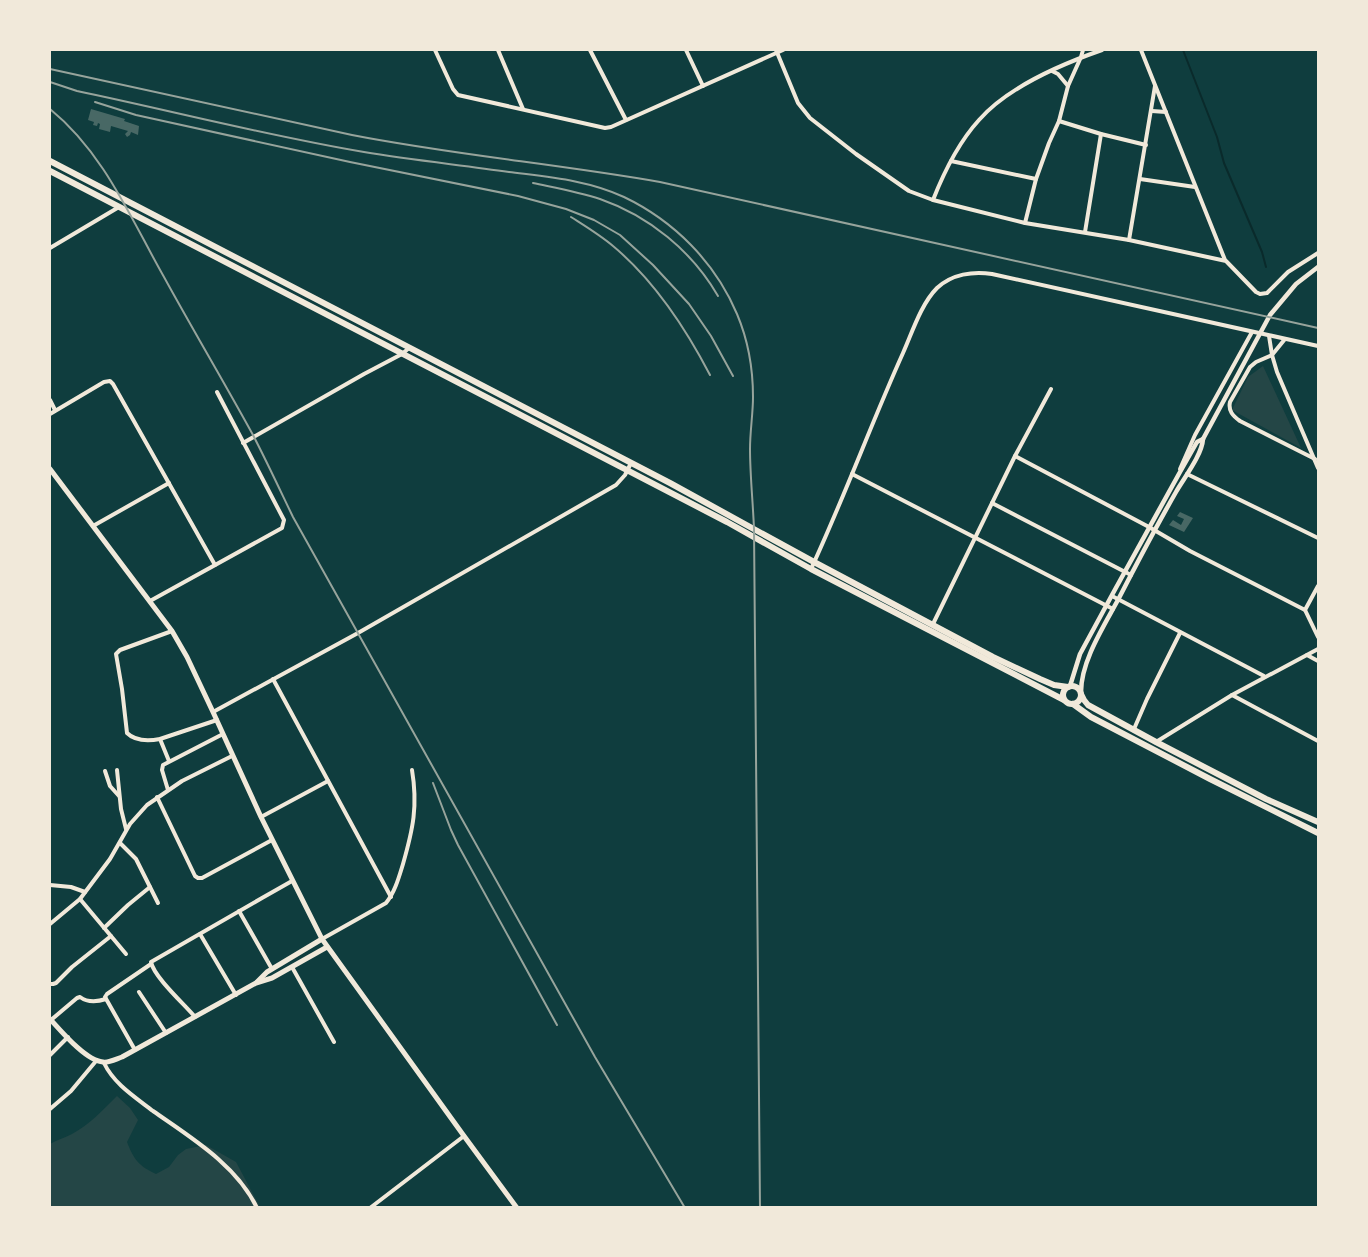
<svg xmlns="http://www.w3.org/2000/svg" width="1368" height="1257" viewBox="0 0 1368 1257" font-family="'Nunito Sans',sans-serif">
  <rect width="100%" height="100%" fill="#0f3d3e"/>
  <g fill="#244646">
    <path d="M1263,366l38,82 -69,-38 16,-33z"/>
    <path d="M117,1096l13,12 8,12 -11,22c7,18 12,24 29,32l13,-7 9,-12 8,-6 20,-4 30,17 24,45 -210,1v-64c7,-4 14,-6 22,-10 17,-9 31,-24 45,-38z"/>
  </g>
  <g fill="none" stroke-linecap="round" stroke-linejoin="round">
    <path stroke="#0a2a2b" stroke-width="2" d="M1183,50l34,87 7,26 38,89 4,15"/>
  </g>
  <g fill="#486865">
    <path d="M91,109l34,10 -1,2 15,5 -1,9 -7,-3 -1,3 -3,2 -2,-3 3,-3 -17,-5 -1,6 -11,-3 1,-5 -2,-1 -1,3 -4,-1 1,-3 -6,-2z"/>
    <path d="M1180,512l13,6 -9,14 -15,-7 4,-5 8,5 3,-6 -7,-3z"/>
  </g>
  <g fill="none" stroke-linecap="round" stroke-linejoin="round">
    <g stroke="#f1e9da" stroke-width="4">
      <path d="M435,50l18,39 5,6 147,33 6,-1 172,-77"/>
      <path d="M498,50l25,59"/>
      <path d="M590,50l36,70"/>
      <path d="M686,50l17,36"/>
      <path d="M776,50l22,53 12,15 46,36 53,37 24,9 92,23 104,17 97,21 30,31 4,2 7,-1 21,-21 30,-19"/>
      <path d="M1141,50l84,210"/>
      <path d="M1052,71l6,3 10,12"/>
      <path d="M1152,111l14,1"/>
      <path d="M1059,121l42,13 45,11"/>
      <path d="M951,161l85,18"/>
      <path d="M1140,179l55,8"/>
      <path d="M933,200c11,-28 25,-57 46,-80 28,-32 83,-56 123,-70"/>
      <path d="M1025,223l11,-44 13,-36 10,-22 9,-35 13,-29 2,-7"/>
      <path d="M1085,232l16,-98"/>
      <path d="M1129,240l26,-154"/>
      <path d="M50,248l69,-41"/>
      <path d="M1269,336l3,19 5,17 41,96"/>
      <path d="M1285,339l-13,16 -16,7 -6,5 -20,35c-2,9 3,14 10,19l75,38"/>
      <path d="M50,400l5,10"/>
      <path d="M50,414l54,-32 6,-1 3,3 102,181"/>
      <path d="M243,443l121,-69 38,-20 7,-6"/>
      <path d="M1015,456l134,71 41,24 115,59 13,27"/>
      <path d="M1180,469l15,-34 57,-103"/>
      <path d="M852,474l261,135"/>
      <path d="M1187,474l131,64"/>
      <path d="M992,503l139,72"/>
      <path d="M93,526l76,-43"/>
      <path d="M811,569c33,-71 60,-145 92,-216 9,-20 18,-49 34,-65 15,-14 36,-17 55,-14l326,72"/>
      <path d="M1112,596l152,80"/>
      <path d="M150,601l132,-73 2,-8 -67,-128"/>
      <path d="M1305,610l13,-24"/>
      <path d="M933,624l82,-168 36,-67"/>
      <path d="M172,631l-52,19 -4,4 6,35 5,44c8,8 22,8 33,6l57,-19"/>
      <path d="M1307,655l11,6"/>
      <path d="M273,679l118,218"/>
      <path d="M1232,695l86,46"/>
      <path d="M213,712l145,-79 258,-148 9,-10 6,-12"/>
      <path d="M1134,729l13,-30 33,-66"/>
      <path d="M160,739l9,22"/>
      <path d="M1156,742l76,-47 86,-46"/>
      <path d="M117,770l4,39 5,20"/>
      <path d="M105,771l5,15 9,10"/>
      <path d="M168,790l-6,-20 1,-5 60,-31"/>
      <path d="M157,797l38,79 3,2h4l70,-38"/>
      <path d="M261,817l67,-36"/>
      <path d="M120,843l16,16 22,44"/>
      <path d="M50,885l21,2 14,5"/>
      <path d="M80,899l46,55"/>
      <path d="M239,911l33,58"/>
      <path d="M50,924l30,-25 30,-40 20,-35 17,-19 35,-24 50,-25"/>
      <path d="M104,928l24,-23 22,-18"/>
      <path d="M200,934l36,61"/>
      <path d="M322,939l64,-36c9,-11 13,-26 17,-39 10,-35 15,-58 9,-94"/>
      <path d="M292,967l42,75"/>
      <path d="M50,984h3l3,-1 16,-16 39,-31"/>
      <path d="M139,992l27,41"/>
      <path d="M195,1017c-11,-13 -41,-40 -44,-55l111,-64 30,-17"/>
      <path d="M51,1020l26,-22 3,-1c8,6 17,5 26,2"/>
      <path d="M135,1050l-30,-53 2,-3 44,-30"/>
      <path d="M50,1055l18,-18"/>
      <path d="M104,1063c10,21 31,34 49,48 37,26 84,54 104,97"/>
      <path d="M50,1109l21,-18 25,-30"/>
      <path d="M370,1208l94,-72"/>
    </g>
    <g stroke="#f1e9da" stroke-width="4.5">
      <path d="M1070,686l10,-32 32,-59 68,-123 17,-30 6,-3"/>
      <path d="M1081,692c0,-31 23,-66 38,-94 18,-35 37,-71 57,-106 8,-14 26,-37 27,-53l67,-124 26,-31 22,-17"/>
    </g>
    <g stroke="#f1e9da" stroke-width="5">
      <path d="M50,469l122,162 15,26 26,55 48,105 61,122 142,197 53,72"/>
      <path d="M257,982l10,-10 55,-33"/>
      <path d="M50,1019c11,12 36,42 53,43 6,1 13,-3 19,-5l134,-74 16,-5 55,-31"/>
    </g>
    <g stroke="#f1e9da" stroke-width="6">
      <path d="M50,161l620,322 144,79 179,95 47,22 14,6 14,2"/>
      <path d="M50,171l677,351 84,47 253,131"/>
      <circle cx="1072" cy="695" r="9"/>
      <path d="M1081,694l3,6 4,5 68,37 110,57 52,23"/>
      <path d="M1073,704l18,13 119,62 108,54"/>
    </g>
    <g stroke="#97a49c" stroke-width="2">
      <path d="M50,69l302,66c102,20 206,29 308,47l658,146"/>
      <path d="M50,82l27,9c96,20 191,45 287,61 48,8 97,13 145,20 39,5 79,8 115,25 50,24 91,65 113,117 11,26 16,54 16,83 0,17 -3,34 -3,52 0,26 3,54 4,80l6,679"/>
      <path d="M95,102l41,13 214,47 168,34 48,13 28,11 26,15 33,30 36,39 22,32 22,40"/>
      <path d="M50,109c54,44 80,108 114,168 29,53 60,105 89,158 14,27 27,55 40,82l302,540 90,151"/>
      <path d="M533,183c23,5 45,9 67,16 49,17 92,52 118,97"/>
      <path d="M571,217c14,9 29,18 42,29 42,35 72,81 97,129"/>
      <path d="M433,783l18,47 7,15 99,180"/>
    </g>
  </g>
  <rect width="1368" height="1257" fill="none" stroke="#f1e9da" stroke-width="102"/>
</svg>
